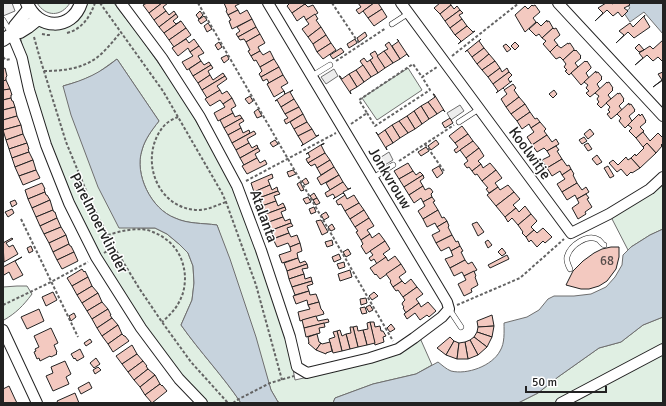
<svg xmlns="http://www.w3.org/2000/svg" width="666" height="406" viewBox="0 0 666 406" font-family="Signika,sans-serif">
  <rect width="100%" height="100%" fill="#fff"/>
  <g fill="#e0efe3" stroke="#6f6f6f">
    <path d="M37,3h33c-9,14 -24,14 -33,0z"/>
    <path d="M88,3h26l5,7 19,24 45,64 42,74 28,60 11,32 26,89 5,27 74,-17 51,-25 12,27 -16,9 -43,10 -38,14 -2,5h-53l-2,-1 -7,-12 -54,-165c-15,-2 -29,-1 -42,-7 -24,-9 -41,-44 -33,-68 3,-11 10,-20 17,-29l-42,-62 -21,15 -16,7 -17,5 78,142h14l12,6 12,10 9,9 5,13 1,17 -2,17 -11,25c19,27 42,51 60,78h-34l-12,-15 -18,-16 -22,-27 -54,-85 -45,-93 -30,-103 -6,-29 18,-9 10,3h11z"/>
    <path d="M408,68l14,22 -45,30 -15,-22z"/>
    <path d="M663,180v49l-13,6 -19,12 -3,3 -17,-33z"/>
    <path d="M17,286h10l5,8c-9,12 -16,19 -28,26l-1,-3v-30z"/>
    <path d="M663,317v29l-108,57h-37l20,-10 20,-16 41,-29 22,-6 22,-17z"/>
    <path d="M663,352v51h-96z"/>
  </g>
  <g fill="#ededed" stroke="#6f6f6f">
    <path d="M3,3h9l3,8 -12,5z"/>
    <path d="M334,69l4,7 -12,8 -5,-7z"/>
    <path d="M460,105l4,6 -13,9 -4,-7z"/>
    <path d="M389,152l4,8 -13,8 -5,-7z"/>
  </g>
  <g fill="#c7d3dd" stroke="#6f6f6f">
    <path d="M626,3h37v31l-19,-22 -14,10 -6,-9 6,-5z"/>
    <path d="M117,59l42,62c-7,9 -14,18 -17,29 -8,24 9,59 33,68 13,6 27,5 42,7l13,34 26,78 15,53 7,12 2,1h-39c-18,-27 -41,-51 -60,-78l11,-25 2,-17 -1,-17 -5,-13 -9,-9 -12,-10 -12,-6h-36l-21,-41 -27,-72 -8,-29c22,-6 37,-13 54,-27z"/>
    <path d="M663,229v88l-20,8 -22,17 -22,6 -41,29 -20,16 -20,10h-185l2,-5 38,-14 43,-10 22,-12c4,3 8,7 13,9 16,4 41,-5 49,-20 5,-8 4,-19 4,-28l23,-6 12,-7 9,-11 6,-3h20l17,-2 15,-7 9,-10 7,-12 1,-10 8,-8 19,-12z"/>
  </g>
  <g fill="#f3c9c0" stroke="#222">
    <path d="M147,3h15l-13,10 -6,-8z"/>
    <path d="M162,3h6l-5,4 3,4 -12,9 -5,-7z"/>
    <path d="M224,3h17l-6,3 3,4 -10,5 -2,-4 1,-1z"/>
    <path d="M290,3h15v1l-13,9 -5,-7z"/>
    <path d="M358,3h16l-15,11 -3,-4 5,-3z"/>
    <path d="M374,3h4l4,6 -14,9 -5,-7z"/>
    <path d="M440,3h10l1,2 -11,9 -6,-6z"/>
    <path d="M606,3h5l2,1 1,-1h14l2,2 -6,3 4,3 -6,6 -4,-5 -5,4 -6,-6 -12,11 8,-8 -5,-5z"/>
    <path d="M305,4l3,3 5,-2 5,8 -12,7 -2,-4 -7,5 -5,-8z"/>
    <path d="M451,5l3,4 3,-3 3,4 -15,11 -5,-7z"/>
    <path d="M532,5l1,1 2,-1 5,7 -7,6 3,4 -11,10 -10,-17 10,-9 3,3z"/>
    <path d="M382,9l5,8 -13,9 -6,-8z"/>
    <path d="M238,10l2,4 7,-4 5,9 -20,10 -3,-8 2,-1 -3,-5z"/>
    <path d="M460,10l3,3 -4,2 3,4 -12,9 -5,-7z"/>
    <path d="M166,11l3,4 5,-4 2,3 -17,13 -5,-7z"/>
    <path d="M200,11l3,4 -4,4 -3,-4z"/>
    <path d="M176,14l2,3 -5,4 3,3 5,-3 -17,12 -5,-6z"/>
    <path d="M315,14l3,5 -2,1 5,7 -13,10 -6,-8 7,-5 -3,-4z"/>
    <path d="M645,15l-1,2 6,10 -16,11 -6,-6 -12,11 8,-8 -5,-4 11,-8 3,4z"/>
    <path d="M204,16l3,4 -6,4 -3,-4z"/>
    <path d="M252,19l4,8 -18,10 -2,-3 4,-3 -3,-4z"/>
    <path d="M462,19l5,7 -12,9 -5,-7z"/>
    <path d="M547,20v2l2,-1 4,7 -11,10 -3,-4 -3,2 -7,-7 8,-7 4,4z"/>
    <path d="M181,21l5,7 -17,12 -5,-7z"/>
    <path d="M208,23l4,6 -5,3 -3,-6z"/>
    <path d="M467,26l6,6 2,-1 -17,13 3,-3 -6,-6z"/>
    <path d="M256,27l4,7 -14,8 -2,-3 -4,1 -2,-3z"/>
    <path d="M321,27l5,8 -13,9 -5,-7z"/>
    <path d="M186,28l5,7 -17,12 -5,-7z"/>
    <path d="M553,28l1,1 2,-1 4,7 -6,5 4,5 -8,7 -7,-8 3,-3 -4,-3z"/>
    <path d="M365,32l2,4 -8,6 -2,-4z"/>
    <path d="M260,34l5,9 -7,4 2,4 -9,5 -3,-5 2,-1 -4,-8z"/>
    <path d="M326,35l5,8 -14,9 -4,-8z"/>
    <path d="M186,39l3,4 5,-4 5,7 -9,6 -2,-4 -10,8 -6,-8z"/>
    <path d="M355,39l2,4 -8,5 -2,-4z"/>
    <path d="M397,39l12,18 -2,-3 -7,5 -8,-13 7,-5z"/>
    <path d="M481,39l-2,2 5,7 -12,9 -5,-7 -2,2z"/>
    <path d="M663,40v21h-1l-4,-4 -5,4 -6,-6 -12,10 8,-7 -4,-5 11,-7 3,3z"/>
    <path d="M219,42l3,5 -4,3 -3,-5z"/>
    <path d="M389,42l11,17 -7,4 -9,-12 4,-2 -3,-4z"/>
    <path d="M515,42l4,4 -4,4 -4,-4z"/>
    <path d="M331,43l5,7 -13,9 -6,-7z"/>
    <path d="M568,43v1l2,-1 4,6v1l-11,10 -3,-3 -4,2 -6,-7 7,-7 4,3z"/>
    <path d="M506,44l5,5 -4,3 -4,-6z"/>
    <path d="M639,44l5,6 -5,2 -4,-4z"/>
    <path d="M199,46l5,7 -6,3 3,5 -14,9 -5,-8 11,-6 -3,-4z"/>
    <path d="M341,48l3,4 -11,7 -3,-4z"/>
    <path d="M484,48l5,6 -12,10 -5,-7z"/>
    <path d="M574,50l1,1 1,-1 5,6 -1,1 1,1 -6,5 3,4 -9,8 -4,-4 2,-1 -3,-3 2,-3 -3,-4z"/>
    <path d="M260,51l3,4 7,-4 4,8 -14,8 -4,-7 -2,1 -3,-5z"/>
    <path d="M375,51l10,17 -7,5 -8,-13 3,-2 -3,-4z"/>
    <path d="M384,51l9,12 -8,5 -8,-12z"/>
    <path d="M489,54l6,7 -13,9 -5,-6z"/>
    <path d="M227,55l2,4 -5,4 -3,-5z"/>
    <path d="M364,58l3,4 3,-2 8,13 -7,4 -11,-16z"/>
    <path d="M274,59l5,8 -18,10 -2,-3 3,-3 -2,-4z"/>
    <path d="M201,61l3,4 5,-3 2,3 -18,11 -4,-7z"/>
    <path d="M495,61l5,7 -12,9 -6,-7z"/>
    <path d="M585,61l1,1 1,-1 4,6v1l-5,5 3,5 -8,7 -10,-12z"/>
    <path d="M211,65l2,3 -5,3 2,4 -12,8 -5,-7z"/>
    <path d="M363,65l8,12 -7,5 -8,-12z"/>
    <path d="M279,67l4,8 -16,9 2,-1 -2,-4 -4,2 -2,-4z"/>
    <path d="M5,68l2,8 -1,1v3l-3,1v-12z"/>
    <path d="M500,68l2,4 5,-4 2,4 -16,12 -5,-7z"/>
    <path d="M356,70l8,12 -7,5 -8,-13z"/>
    <path d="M596,71v2l2,-1 4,5 -1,1 1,1 -5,5 3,5 -10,8 -4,-4 3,-2 -3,-3 2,-3 -4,-3z"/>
    <path d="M509,72l3,3 -4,4 2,3 2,-1 -9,7 2,2 -2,-2 -7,5 2,-2 -5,-7z"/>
    <path d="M663,72v8l-10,7 9,-7 -4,-6z"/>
    <path d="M223,73l2,3 -23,14 -4,-7 12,-8 3,5z"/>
    <path d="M349,74l8,13 -7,4 1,3 -12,-18h1l2,3z"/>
    <path d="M283,75l5,8 -7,4 3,4 -10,6 -7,-13z"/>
    <path d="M225,76l2,3 -10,7 3,4 -13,8 -5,-8z"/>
    <path d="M6,80l4,9 -7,1v-9z"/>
    <path d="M607,82v1l2,-1 4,6 -1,1 1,1 -5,5 3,4 -10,9 -4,-4 2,-2 -2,-3 2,-3 -4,-3z"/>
    <path d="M513,84l3,4 -2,2 5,7 -13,10 -5,-8 6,-5 -3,-4z"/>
    <path d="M10,89l2,6h-1v3l-8,2v-10z"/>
    <path d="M220,90l2,4 5,-3 5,7 -9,6 -3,-4 -10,6 -5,-7z"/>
    <path d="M293,90l-3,2 4,7 -13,8 -4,-7 -2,1 10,-7 -1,-3 1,3z"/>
    <path d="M554,90l3,4 -4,4 -4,-4z"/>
    <path d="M618,93v1l2,-1 4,6 -1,1 1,1 -5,5 3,4 -11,9 -4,-5 3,-2 -2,-2 2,-3 -4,-4z"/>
    <path d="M433,94h1l11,18 -2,-2 -6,4 -9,-12 7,-5z"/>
    <path d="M250,96l3,5 -4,3 -4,-5z"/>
    <path d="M519,97l6,7 -14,10 -5,-7z"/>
    <path d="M11,98l1,3h1l2,6 -12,3v-10z"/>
    <path d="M232,98l4,8 -5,3 2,4 -15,8 -4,-8 11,-6 -2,-3z"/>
    <path d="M294,99l5,8 -14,7 -4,-7z"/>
    <path d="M428,102l9,12 -8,5 -8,-13z"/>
    <path d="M629,103v2l2,-1 4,6h-1l1,1 -6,5 3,5 -7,7 -6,-7 2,-3 -4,-4z"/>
    <path d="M525,104l5,8 -13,9 -6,-7z"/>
    <path d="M421,106l8,13 -7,5 -8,-13z"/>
    <path d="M15,107l2,9 -14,4v-10z"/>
    <path d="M299,107l4,7 -17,10 -2,-4 4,-2 -3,-4z"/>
    <path d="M258,109l4,7 -5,2 -3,-6z"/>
    <path d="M414,111l8,13 -7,5 -8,-13z"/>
    <path d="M530,112l5,7 2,-1 3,4 -9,6 -2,-4 -7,5 -5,-8z"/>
    <path d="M233,113l2,4 5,-2 2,3 -18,10 -4,-8z"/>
    <path d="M303,114l4,8 -13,7 -4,-7z"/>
    <path d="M639,114l1,2 2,-2 4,7h-1l1,1 -6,5 4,4 -8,7 -7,-7 3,-3 -4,-3z"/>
    <path d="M17,116l4,9 -18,5v-10z"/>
    <path d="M407,116l8,13 -7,4 -9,-12z"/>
    <path d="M242,118l2,3 -5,3 2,4 -13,7 -4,-7z"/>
    <path d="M450,118l3,5 -8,5 -3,-5z"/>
    <path d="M399,121l9,12 -8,5 -8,-13z"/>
    <path d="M307,122l5,7 -14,7 -4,-7z"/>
    <path d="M540,122l6,7 -2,2 3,4 -15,10 -5,-8 7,-5 -3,-4z"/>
    <path d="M21,125l2,9 -17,6 -3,-10z"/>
    <path d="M392,125l8,13 -7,5 -8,-13z"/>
    <path d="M462,126l6,8 -13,9 -6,-7z"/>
    <path d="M241,128l2,5 6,-3 1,3 -18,10 -4,-8z"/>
    <path d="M312,129l4,7 3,-1 -18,11 2,-2 -5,-8z"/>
    <path d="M590,129l4,5 -6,5 -4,-5z"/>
    <path d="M385,130l8,13 -7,4 1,3 -11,-18 2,3z"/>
    <path d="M254,131l2,3 -9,5 2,4 -13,7 -4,-7z"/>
    <path d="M643,132l7,9 8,-8 5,5v5l-2,2 1,1 -6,7 -9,-10 -4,4 -7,-9z"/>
    <path d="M23,134l4,9 -18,6 -3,-9z"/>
    <path d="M468,134l5,7 -17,12 -2,-3 4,-3 -3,-4z"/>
    <path d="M547,135l5,7 4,-3 3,5 -12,7 -3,-3 -7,4 -5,-7z"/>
    <path d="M584,137l3,4 -5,3 -3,-4z"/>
    <path d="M275,140l3,4 -5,3 -3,-4z"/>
    <path d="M436,140l3,4 -8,6 -3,-4z"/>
    <path d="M473,141l6,7 -13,10 -6,-8z"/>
    <path d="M27,143l2,6h-1l1,3 -17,6 -3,-9z"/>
    <path d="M249,143l3,5 5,-3 1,3 -18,10 -4,-8z"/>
    <path d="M324,143v1l-3,1 4,8 -17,10 -2,-4 4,-2 -2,-4 -2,1z"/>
    <path d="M588,143l4,6 -4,2 -4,-6z"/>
    <path d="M647,143l9,10 -16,15 -9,-10 4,-4 1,2 8,-8 -1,-1z"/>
    <path d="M556,146l3,4 -2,1 5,8 -15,9 -5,-8 8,-4 -3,-5z"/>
    <path d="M426,147l3,4 -8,5 -3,-4z"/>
    <path d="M258,148l2,3 -5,3 2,4 -13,7 -4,-7z"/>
    <path d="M479,148l5,8 -6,5 3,3 -9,7 -3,-4 -2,1 -3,-4 4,-3 -2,-3z"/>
    <path d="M29,152l4,8 -18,7 -3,-9z"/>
    <path d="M325,153l5,7 -13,8 -2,-4 -4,2 -3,-3z"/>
    <path d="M597,155l5,7 -5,3 -5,-6z"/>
    <path d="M626,157l2,3 3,-2 9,10 -8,5 -1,-1 -4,4 -6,-7 -4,3 -8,-9 4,-3 5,5z"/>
    <path d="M257,158l3,5 5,-3 2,4 -20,10 -5,-8z"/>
    <path d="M562,159l5,7 2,-1 2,4 -9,6 -2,-4 -8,5 -5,-8z"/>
    <path d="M33,160l3,10 -17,6 -4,-9z"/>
    <path d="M330,160l4,7 -13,8 -4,-7z"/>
    <path d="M408,163l5,8 -14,8 -5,-8z"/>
    <path d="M490,163l6,7 -14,11 -5,-7 -2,1 -3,-4 9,-7 2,4z"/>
    <path d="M439,166l4,7 -6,5 -5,-8z"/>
    <path d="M608,166l6,10 -4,2 -6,-10z"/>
    <path d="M334,167l5,8 -18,10 -4,-7z"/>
    <path d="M571,169l3,5 -1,1 4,8 -15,9 -5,-8 8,-5 -3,-4z"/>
    <path d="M36,170l4,8 -17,7 -4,-9z"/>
    <path d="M293,170l3,4 -7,3 -2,-5z"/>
    <path d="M496,170l6,8 -7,5 3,4 -9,6 -3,-4 2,-1 -6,-7z"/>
    <path d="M413,171l3,4 4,-3 3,3 -19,12 -5,-8z"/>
    <path d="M272,174l1,4 -5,2 2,5 -16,7 -3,-9z"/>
    <path d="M339,175l4,7 -13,8 -4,-7z"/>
    <path d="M423,175l1,3 -4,3 3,5 -14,9 -5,-8z"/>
    <path d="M306,178l3,5 -4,2 -3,-4z"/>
    <path d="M300,182l4,8 -3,1 -4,-7z"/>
    <path d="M343,182l5,7 3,-1 -8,4 2,3 -2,-2 -10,6 2,-2 -2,-3 -6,3 -2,-4z"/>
    <path d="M42,183l3,6h-1l1,3 -17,7 -3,-9z"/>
    <path d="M577,183l5,7 4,-3 3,5 -12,7 -2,-4 -8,5 -5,-8z"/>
    <path d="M270,185l2,5 5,-3 1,4 -19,7 -3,-7z"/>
    <path d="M508,185l6,7 -18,14 -9,-11 11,-8 2,3z"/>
    <path d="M423,186l2,4 4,-2 2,1 2,3 -2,2 1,3 -9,5 -2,-4 -7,5 -5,-8z"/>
    <path d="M278,191l2,3 -6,2 2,5 -14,5 -3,-8z"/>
    <path d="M45,192l1,3h1l3,5 -18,8 -4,-9z"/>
    <path d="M514,192l6,7 -7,6 3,3 -11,9 -9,-11z"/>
    <path d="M314,193l3,5 -4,2 -3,-4z"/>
    <path d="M586,194l3,4 -2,1 5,8 -7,5 1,2 -8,5 -6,-11 7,-5 -2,-4z"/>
    <path d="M345,195l2,4 7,-4 5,8 -14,8 -4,-7 -3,1 -2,-4z"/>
    <path d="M308,197l3,5 -5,2 -3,-5z"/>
    <path d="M432,197l3,4 -2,1 5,8 -15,9 -5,-8 7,-5 -2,-4z"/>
    <path d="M317,198l3,5 -4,2 -3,-5z"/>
    <path d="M15,200l2,4 -5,3 -2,-5z"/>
    <path d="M50,200l3,10 -17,7 -4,-9z"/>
    <path d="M276,201l2,5 5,-3 2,4 -19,7 -4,-8z"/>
    <path d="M359,203l5,7 -14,9 -5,-8z"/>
    <path d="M525,206l6,8 -13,11 -6,-7 -4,4 -3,-5 11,-9 3,4z"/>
    <path d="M285,207l1,3 -5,2 2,5 -14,5 -3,-8z"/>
    <path d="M314,207l2,5 -5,2 -2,-5z"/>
    <path d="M12,209l2,4 -6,4 -3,-5z"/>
    <path d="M53,210l1,2h1l2,6 -17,8 -4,-9z"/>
    <path d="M364,210l5,8 -14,9 -5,-8z"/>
    <path d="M438,210l4,8 2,-1 3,4 -10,6 -2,-4 -8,4 -4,-8z"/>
    <path d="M326,212l3,5 -5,3 -3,-5z"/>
    <path d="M531,214l6,7 -6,6 3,3 -8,7 -4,-4 1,-1 -5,-7z"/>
    <path d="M283,217l2,4 5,-2 1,4 -19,7 -3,-8z"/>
    <path d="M57,218l4,9 -17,7 -4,-8z"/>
    <path d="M369,218l5,8 -7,4 3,4 -9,6 -5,-8 2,-1 -3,-4z"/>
    <path d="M321,220l7,12 -6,3 -6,-14z"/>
    <path d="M447,221l2,5 -1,1 4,8 -16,8 -4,-8 8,-4 -3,-4z"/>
    <path d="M477,222l7,10 -6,4 -6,-12z"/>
    <path d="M291,223l2,3 -6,2 2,5 -14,5 -3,-8z"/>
    <path d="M332,224l3,5 -4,2 -3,-4z"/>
    <path d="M61,227l5,8 -17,8 -5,-9z"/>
    <path d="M543,228l9,9 -7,6 -2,-2 -6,6 -6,-7 -2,2 -3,-5 8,-7 3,3z"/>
    <path d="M289,233l2,4 6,-2 3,8 -10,4 -2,-4 -11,4 -4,-8z"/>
    <path d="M379,233l6,8 -19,13 -5,-8 2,-2 -2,-4 9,-6 2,4z"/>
    <path d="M66,235l3,9 -16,8 -4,-9z"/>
    <path d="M452,235l4,7 2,-1 2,5 -9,5 -2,-4 -8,4 -5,-8z"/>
    <path d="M12,238l1,1 -7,4 3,4 4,-2 5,9 -14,8 -1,-19z"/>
    <path d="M332,240l1,5 -6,2 -2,-5z"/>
    <path d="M488,240l4,5 -4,3 -3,-6z"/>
    <path d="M385,241l5,8 -7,5 3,3 -9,7 -3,-5 -3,2 -2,-3 4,-3 -3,-4z"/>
    <path d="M300,243l2,8 -5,2 1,5 -16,5 -3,-8 12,-4 -1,-4z"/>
    <path d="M69,244l1,2h1l3,6 -17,8 -4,-8z"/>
    <path d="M31,246l2,5 -4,2 -2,-5z"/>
    <path d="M460,246l3,5 -2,1 4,8 -15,8 -5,-9 8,-3 -2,-5z"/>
    <path d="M611,247h8v10l-3,12 -9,12 -8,5 -10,3h-8l-15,-4 7,-14 10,-10 11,-8 8,-4z"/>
    <path d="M502,248l4,5 -4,3 -4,-4z"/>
    <path d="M348,249l3,5 -5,3 -3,-5z"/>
    <path d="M74,252l4,9 -16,8 -5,-9z"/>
    <path d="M339,254l2,5 -7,3 -2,-5z"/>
    <path d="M507,255l2,4 -19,9 -2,-3z"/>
    <path d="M395,256l6,8 -21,15 -4,-5 -1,1 -5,-7 16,-11 2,4z"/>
    <path d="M22,257l-7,4 8,14 -10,5 -4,-8 -5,3 -1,-2v-6z"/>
    <path d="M298,258l2,5 5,-2 2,3 -20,7 -3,-8z"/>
    <path d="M465,260l3,4 4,-2 5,8 -13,6 -2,-4 -8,4 -4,-8z"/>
    <path d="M344,262l1,5 -6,2 -2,-5z"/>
    <path d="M307,264l1,4 -6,1 2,5 -15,5 -2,-8z"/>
    <path d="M401,264l5,8 -7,5 3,4 -9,6 -3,-5 1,-1 -5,-7z"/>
    <path d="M82,269l2,3 1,-1 3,6 -16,9 -5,-8z"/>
    <path d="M350,270l2,7 -12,4 -2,-7z"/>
    <path d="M474,271l2,5 -1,1 3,8 -7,4 1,3 -8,4 -6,-12 8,-4 -2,-4z"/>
    <path d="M304,274l1,5 6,-2 1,4 -20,6 -3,-8z"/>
    <path d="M88,277l4,9 -15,9 -5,-9z"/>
    <path d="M411,279l6,8 -14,10 -5,-7 -2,1 -3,-4 9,-6 3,3z"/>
    <path d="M312,281l1,3 -6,2 2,5 -14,4 -3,-8z"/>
    <path d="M92,286l6,7 -16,10 -5,-8z"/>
    <path d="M417,287l6,7 -7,5 3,4 -15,11 2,-1 -3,-5 1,-1 -2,-3 1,-2 2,-2 -2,-3z"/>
    <path d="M309,291l1,4 6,-1 3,8 -11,3 -1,-5 -11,4 -3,-8z"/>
    <path d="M53,292l4,8 -11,6 -4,-9z"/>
    <path d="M374,292l4,4 -6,4 -3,-4z"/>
    <path d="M98,293l4,9 -15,9 -5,-8z"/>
    <path d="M366,298l1,5 -6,2 -1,-6z"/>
    <path d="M102,302l6,7 -16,10 -5,-8z"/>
    <path d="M319,302l2,7 2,2 1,3 -24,7 -2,-9 12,-3 -2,-4z"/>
    <path d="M428,302l8,9 -7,6 -2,-2 -7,5 -5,-7 -8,6 -3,-5 15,-11 2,4z"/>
    <path d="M370,305l3,5 -4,2 -3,-5z"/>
    <path d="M365,307l2,6 -5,1 -2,-6z"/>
    <path d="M39,309l5,12 -17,8 -6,-12z"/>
    <path d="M108,309l3,6h-1l2,3 -15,10 -5,-9z"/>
    <path d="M74,313l2,4 -5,4 -2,-5z"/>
    <path d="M492,315l2,11 -16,1 -1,-6z"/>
    <path d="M316,316l2,5 10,-2 1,3 -25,6 -2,-8z"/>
    <path d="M112,318l6,7 -16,11 -5,-8z"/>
    <path d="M370,322h4l1,5 5,-1 1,5h2l3,5 -3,1 1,5 -9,3z"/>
    <path d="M370,322l5,21 -8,2 -4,-15 5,-1 -1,-6z"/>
    <path d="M324,323l1,4 -6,1 1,5 -14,4 -2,-9z"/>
    <path d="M391,324l4,5 -5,3 -3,-4z"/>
    <path d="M118,325l4,9 -14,10 -6,-8z"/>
    <path d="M357,326l1,5 5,-1 4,15 -9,2 -5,-20z"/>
    <path d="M494,326l-2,11 -15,-5 1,-5z"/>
    <path d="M350,327h3l5,20 -8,2 -4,-15 5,-1z"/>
    <path d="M51,328l7,15 -4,2 3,7 -1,1 1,1 -6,3 -1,-1 -10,5 -1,-3 -2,1 -3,-7 2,-1 -1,-2 4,-2 -5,-11z"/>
    <path d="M340,330l2,6 4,-2 4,15 -8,2 -5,-20z"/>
    <path d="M337,331l5,20 -9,2 -4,-14 6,-2 -2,-5z"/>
    <path d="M477,332l15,5 -5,10 -13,-10z"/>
    <path d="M122,334l2,2h1l4,5 -16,11 -5,-8z"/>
    <path d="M317,334l2,8 2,1 -5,7 -8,-7h1l-1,-6z"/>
    <path d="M450,337l4,4 -8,14 -9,-7z"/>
    <path d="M474,337l13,10 -9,8 -8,-15z"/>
    <path d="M90,339l2,3 -6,4 -2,-3z"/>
    <path d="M470,340l8,15 -10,4 -3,-17z"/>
    <path d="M454,341l5,2 -2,16 -11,-4z"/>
    <path d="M330,342l2,9 -6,2v1l-10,-4 5,-7 1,1z"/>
    <path d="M465,342l3,17h-11l2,-16z"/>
    <path d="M132,345l5,9 -15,10 -6,-8z"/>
    <path d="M80,349l4,8 -7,4 -2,-3 -1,1 -3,-5z"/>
    <path d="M137,354l6,7 -15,11 -6,-8z"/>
    <path d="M96,358l4,6 -6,4 -4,-5z"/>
    <path d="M65,361l6,13 -5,3 3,7 -16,7 -7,-15 7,-3 -2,-6z"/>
    <path d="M143,361l4,5h-1l2,3 -14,11 -6,-8z"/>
    <path d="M98,367l3,3 -6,4 -2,-4z"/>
    <path d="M148,369l7,6 -15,12 -6,-7z"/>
    <path d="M155,375l5,9 -15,11 -5,-8z"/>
    <path d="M89,382l3,6 -11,6 -3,-6z"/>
    <path d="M160,384l2,2v-1l5,6 -15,12 -7,-8z"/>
    <path d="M9,386l6,13 2,4h-14v-14z"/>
    <path d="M75,393l4,10h-21l-1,-2z"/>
  </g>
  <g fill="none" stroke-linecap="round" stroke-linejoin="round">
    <defs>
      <g id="service">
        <path d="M3,20l8,13"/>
        <path d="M392,24l17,-11"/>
        <path d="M312,76l18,-11"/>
        <path d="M459,122l20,-13"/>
        <path d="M373,178l20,-13"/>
        <path d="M570,269c-2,-4 -4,-8 -3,-12 3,-12 21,-24 32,-17 1,1 4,5 5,5"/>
        <path d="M449,309l12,18"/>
      </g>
      <g id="minor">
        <path d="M121,3l41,55 38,59 37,69 24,64 29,87 7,30 10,6 63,-15 28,-9 16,-11 28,-21 7,-8 -2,-7 -179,-299"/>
        <path d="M401,3l170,230 38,-19 41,-25 13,-12"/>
        <path d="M558,3l105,113"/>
        <path d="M12,34l10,24 7,32 17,55 23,58 27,54 45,71 38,51 23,24"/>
        <path d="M3,330l34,73"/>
        <path d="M561,403l102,-54"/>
      </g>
      <g id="tertiary">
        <path d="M27,3c10,27 45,28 54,0"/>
        <path d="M12,34l3,-8 14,-17"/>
        <path d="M3,40l9,-6 8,-2 8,-5 10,-8"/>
      </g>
    </defs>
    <use href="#service" stroke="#222" stroke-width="6"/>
    <use href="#minor" stroke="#222" stroke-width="12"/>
    <use href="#tertiary" stroke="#222" stroke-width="14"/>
    <g stroke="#646464" stroke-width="2" stroke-dasharray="3 2" stroke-linecap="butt">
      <path d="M100,3l63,88 59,102 4,9 30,83 26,95"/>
      <path d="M198,3l195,338"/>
      <path d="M332,3l28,42"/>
      <path d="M67,33c15,-4 23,-16 28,-30"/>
      <path d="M42,34l5,1h4"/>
      <path d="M34,37l5,18 27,87 26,63 22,42 25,41 23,34 29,40 37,41"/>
      <path d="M452,56l67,-53"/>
      <path d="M3,57l3,3 5,-1"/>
      <path d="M336,61l50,-33"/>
      <path d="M44,71c18,0 36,-2 51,-12 10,-7 18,-18 26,-27"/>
      <path d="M367,113l8,13 55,-36 -8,-13"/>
      <path d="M178,117c-5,2 -11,5 -15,10 -25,31 -6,83 36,83 9,0 18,-5 27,-8"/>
      <path d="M351,124l16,-11 -8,-13 54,-36 9,13 15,-10"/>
      <path d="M425,144l19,27"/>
      <path d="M399,161l55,-36"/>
      <path d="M246,181l90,-48"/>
      <path d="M21,219l57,118"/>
      <path d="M108,235c12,-4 33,-9 45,-3 20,8 31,24 32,45 0,7 -1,15 -4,21 -4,10 -11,17 -19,24"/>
      <path d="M104,253l10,-6"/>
      <path d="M3,305l48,-23 37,-20"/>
      <path d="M457,305l63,-27 44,-39"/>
      <path d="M233,403l4,-3 33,-17 24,-7"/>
    </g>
    <use href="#service" stroke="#fff" stroke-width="5"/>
    <use href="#minor" stroke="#fff" stroke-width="10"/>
    <use href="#tertiary" stroke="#fff" stroke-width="12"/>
  </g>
  <g text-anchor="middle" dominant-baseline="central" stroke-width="3" stroke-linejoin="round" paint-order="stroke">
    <g font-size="13" fill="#564c4a">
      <text x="607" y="261">68</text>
    </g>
    <g font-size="15" fill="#222" stroke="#fff">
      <text transform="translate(530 153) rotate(54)">Koolwitje</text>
      <text transform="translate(390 178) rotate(59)">Jonkvrouw</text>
      <text transform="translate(264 216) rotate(70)">Atalanta</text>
      <text transform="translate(99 223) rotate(63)">Parelmoervlinder</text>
    </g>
  </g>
  <rect width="666" height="406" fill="none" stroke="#222222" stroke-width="8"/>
  <path d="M526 386v6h80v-6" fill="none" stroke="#222222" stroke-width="2"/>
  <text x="532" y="386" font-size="12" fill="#222222" stroke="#ffffff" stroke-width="3" paint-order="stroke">50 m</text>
</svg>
